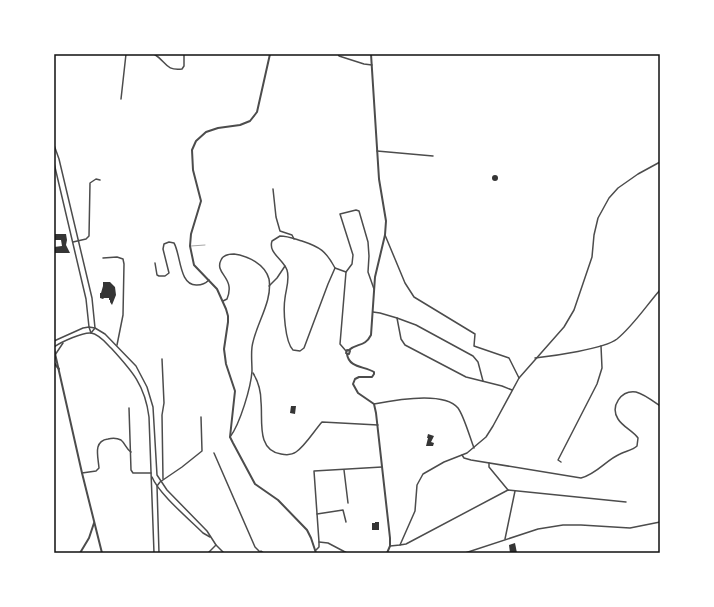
<svg xmlns="http://www.w3.org/2000/svg" width="714" height="607" viewBox="0 0 714 607" font-family="'Open Sans',sans-serif">
  <rect width="100%" height="100%" fill="#fff"/>
  <g fill="#353535">
    <circle cx="495" cy="178" r="3"/>
    <path d="M54,234h12l1,6 -1,5 4,8h-16v-6l8,-1 -1,-6h-7z"/>
    <path d="M103,282h7l5,5 1,8 -4,10 -2,-3v-2h-1v-2h-5l-1,1 -3,-1v-5h1l2,-7z"/>
    <path d="M291,406h5l-1,8 -5,-1z"/>
    <path d="M428,434l6,2 -3,6 3,1 -1,3h-7l2,-8h-1z"/>
    <path d="M375,522h4v8h-7v-7h3z"/>
    <path d="M515,543l2,10h-7l-1,-8z"/>
  </g>
  <g fill="none" stroke-linecap="round" stroke-linejoin="round">
    <path stroke="#4c4c4c" stroke-width="0.5" d="M191,246l14,-1"/>
    <g stroke="#4c4c4c" stroke-width="1.5">
      <path d="M154,54c13,8 11,17 28,15l2,-3v-12"/>
      <path d="M338,54l1,2 25,8 8,1"/>
      <path d="M121,99l5,-45"/>
      <path d="M54,145l5,14 33,139 3,30 -4,5"/>
      <path d="M377,151l56,5"/>
      <path d="M54,163l32,136 3,28 2,6"/>
      <path d="M273,189l3,28 4,14 12,4 2,4"/>
      <path d="M385,235l20,48 9,14 61,37 -1,12 35,12 10,20"/>
      <path d="M280,236c8,0 15,3 22,5 18,6 24,10 33,27l-7,16 -24,64 -4,3 -7,-1c-8,-8 -10,-40 -8,-52 1,-9 5,-19 2,-28 -4,-11 -19,-17 -15,-29z"/>
      <path d="M73,242l13,-3 3,-3 1,-53 6,-4 4,1"/>
      <path d="M103,258l14,-1 6,2 1,5 -1,51 -6,30"/>
      <path d="M155,263l2,12 2,1h6l4,-3 -6,-24 1,-5 5,-2 5,1c7,12 5,43 23,42 5,0 9,-2 12,-5"/>
      <path d="M335,268l11,4 -6,72 6,7"/>
      <path d="M346,272l6,-8 1,-9 -13,-41 16,-4 3,1 9,31 1,14 -1,16 6,17"/>
      <path d="M269,286l8,-8 8,-12"/>
      <path d="M223,301l4,-2c9,-22 -13,-25 -6,-39 2,-5 7,-6 13,-6 14,2 31,10 35,25 4,23 -14,46 -17,68 -1,8 0,16 0,24 -1,16 -12,53 -22,66"/>
      <path d="M373,312l7,1 17,5 4,21 4,6 61,32 36,9 10,4"/>
      <path d="M397,318l19,7 57,31 5,6 5,19"/>
      <path d="M54,341l29,-13 6,-1 6,1 10,6 31,32 11,21 6,20 4,68 10,15 40,41 9,14 8,8"/>
      <path d="M54,347c7,-5 29,-15 37,-14 8,1 15,10 20,15 21,23 34,37 38,69l5,136"/>
      <path d="M55,355l8,-12"/>
      <path d="M535,358c18,-2 69,-9 82,-19 16,-13 29,-33 43,-49"/>
      <path d="M162,359l2,44 -2,12 1,64"/>
      <path d="M253,373c5,8 8,19 8,29 2,18 -5,48 20,52 5,1 11,1 15,-2 9,-6 18,-21 26,-30l56,3"/>
      <path d="M374,404c20,-4 70,-13 84,4 6,8 12,30 16,40"/>
      <path d="M129,408l2,62 2,3h18"/>
      <path d="M214,453l41,94 4,4"/>
      <path d="M462,455l2,3 7,2 110,18c16,-4 25,-18 39,-24 6,-3 13,-4 17,-8l1,-8c-5,-7 -15,-11 -20,-19 -8,-13 3,-29 18,-27 8,2 17,9 24,14"/>
      <path d="M561,462l-3,-2 39,-76 5,-16 -1,-22"/>
      <path d="M489,463v4l19,23"/>
      <path d="M344,470l4,33"/>
      <path d="M82,473l14,-2 3,-3c-1,-12 -6,-27 9,-29 4,-1 9,-1 13,1 4,3 5,9 10,12"/>
      <path d="M152,477c7,17 37,42 51,56l7,4"/>
      <path d="M317,514l26,-4 3,12"/>
      <path d="M505,539l10,-48"/>
      <path d="M319,542l9,1 19,10"/>
      <path d="M400,545l6,-1 102,-54 118,12"/>
      <path d="M390,546l10,-1 15,-34 2,-26 6,-11 21,-12 23,-9 19,-16 7,-11 26,-48 45,-51 10,-17 18,-53 2,-22 4,-17 11,-20 9,-10 20,-14 22,-12"/>
      <path d="M316,550l3,-3v-5l-5,-71 68,-4"/>
      <path d="M159,553l-2,-67 3,-4 22,-15 20,-16 -1,-34"/>
      <path d="M208,553l8,-8"/>
      <path d="M258,553l3,-2 3,2"/>
      <path d="M465,553l73,-24 25,-4h18l49,3 30,-6"/>
    </g>
    <g stroke="#4c4c4c" stroke-width="2">
      <path d="M270,54l-13,58 -7,9 -10,4 -22,3 -12,4 -10,9 -4,9 1,20 8,31 -10,33 -1,12 4,19 23,24 9,20 2,7v6l-4,27 2,15 9,27 -5,46 3,6 22,41 23,16 29,30 4,8 5,15"/>
      <path d="M54,349l28,124 20,80"/>
      <path d="M347,350l3,1 -1,3 -3,-1z"/>
      <path d="M349,350c8,-7 16,-3 22,-15l4,-58 10,-42 1,-14 -7,-42 -8,-125"/>
      <path d="M347,354c2,14 17,12 27,18v2l-2,3h-13l-4,2 -2,5 5,9 16,11 2,9 14,125v8l-3,7"/>
      <path d="M54,363l5,6"/>
      <path d="M80,553l9,-15 5,-15"/>
    </g>
  </g>
  <rect width="714" height="607" fill="none" stroke="#ffffff" stroke-width="110"/>
  <rect x="55" y="55" width="604" height="497" fill="none" stroke="#111" stroke-width="1.5"/>
</svg>
